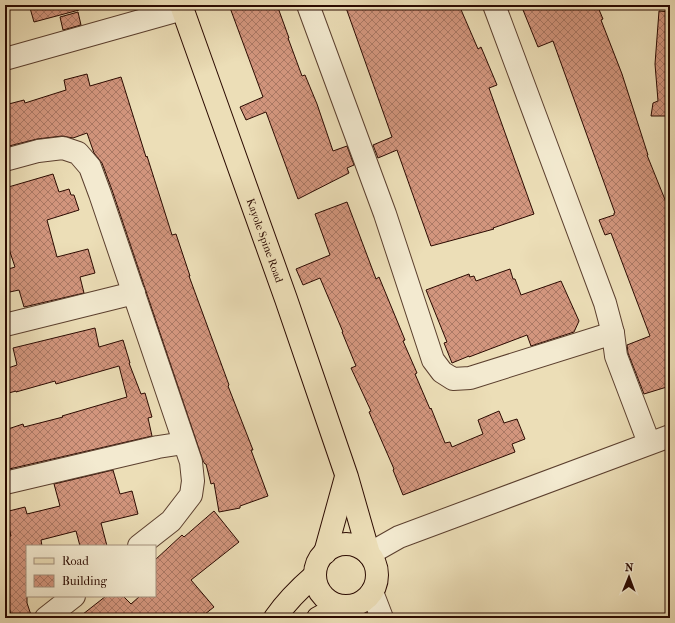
<svg xmlns="http://www.w3.org/2000/svg" width="675" height="623" viewBox="0 0 675 623" font-family="'IM FELL French Canon',serif">
  <defs>
    <pattern id="building-cross-hatch" width="8" height="8" patternUnits="userSpaceOnUse"><rect width="8" height="8" fill="#d3967e"/><path d="M0 0l8 8M0 8l8-8" fill="none" stroke="#ab7965"/></pattern>
  </defs>
  <rect width="100%" height="100%" fill="#ecdeb7"/>
  <filter id="stains"><feTurbulence type="fractalNoise" baseFrequency=".005" numOctaves="4"/><feColorMatrix values="0 0 0 0 .2 0 0 0 0 .09 0 0 0 0 .02 0 0 0 .5 -.17"/></filter>
  <radialGradient id="worn" r=".72"><stop offset=".6" stop-color="#630" stop-opacity="0"/><stop offset="1" stop-color="#630" stop-opacity=".3"/></radialGradient>
  <g fill="url(#building-cross-hatch)" stroke="#2b0a01">
    <path d="M41,5h37l1,5 -45,12 -4,-14z"/>
    <path d="M229,5h48l12,33h-1l14,38 3,-1 12,29 16,47 14,-5 7,19 -7,3 2,5 -51,26 -32,-87 -20,8 -6,-13 23,-10z"/>
    <path d="M345,5h114l19,44 3,-2 16,38 -8,3 45,126 -41,14 1,1 -63,17 -34,-96 -19,8 -5,-13 19,-8z"/>
    <path d="M521,5h76l6,14 -2,1 21,54 26,81h-1l23,57v174l-26,8 -16,-41 -1,-8 23,-9 -39,-103 -6,2 -6,-15 15,-5v-2h1l-62,-172 -15,6z"/>
    <path d="M659,11l11,1v104h-19l2,-13 5,-2 -3,-37z"/>
    <path d="M78,12l3,13 -18,5 -3,-13z"/>
    <path d="M87,74l3,12 31,-9 25,80 1,-1 25,79 4,-1 14,42h-1l40,109 -1,1 25,64h-2l17,46 -28,10v2l-21,4 -5,-29 -3,1 -5,-20h-1l-2,-3 -91,-271 -10,-27 -8,-10 -7,-20 -14,5 -11,-2 -25,3 -32,8v-42l19,-5 1,3 41,-13 -2,-10z"/>
    <path d="M53,174l6,18 10,-3 2,6h3l5,15 -32,10 10,37 31,-8 7,24 -15,4 4,16 -60,14 -5,-17 -14,3v-23l10,-3 -10,-30v-49z"/>
    <path d="M347,202l29,77 3,-2 26,63 -2,1 14,32 -2,1 15,35 1,-1 14,35 5,-1 2,5 31,-13 -5,-14 21,-9 5,12 13,-4 8,20 -13,5 3,8 -112,43 -10,-25 1,-1 -25,-57 2,-1 -20,-43 5,-2 -14,-34h1l-23,-54 -17,7 -7,-16 34,-14 -15,-41z"/>
    <path d="M510,269l3,10h2l6,16 40,-14 18,40 -5,11 -43,14 -4,-11 -58,22v-1l-17,7 -8,-20 3,-1 -21,-52 43,-16 1,3 4,-1 2,5z"/>
    <path d="M95,328l4,19 24,-7 7,23h-1l12,31 4,-1 7,24 -4,1 4,18 -147,34v-40l18,-6 1,3 39,-10 -1,-1 65,-19 -8,-31 -63,18 -1,-3 -39,11v-1l-11,3v-25l12,-4 -4,-17z"/>
    <path d="M113,470l7,24 12,-3 6,23 -37,9 6,23h-27l-4,-15 -35,9 1,6h-15v57l5,15h-20l-7,-25v-56l6,-1 -6,-24 20,-5 2,7 33,-8 -6,-22z"/>
    <path d="M214,511l25,31 -48,38 23,27 -14,11h-122l28,-22h17l8,8 9,-8h15v-36l27,-25 2,2z"/>
  </g>
  <g fill="none" stroke-linecap="round" stroke-linejoin="round">
    <defs>
      <g id="minor">
        <path d="M308,5l77,209 48,146 9,12 11,7 17,-1 143,-45"/>
        <path d="M494,5l111,298 8,30 3,23 33,87"/>
        <path d="M5,59l178,-50"/>
        <path d="M5,160l33,-9 25,-3 15,5 12,14 10,27 91,268 2,19 -2,14 -20,26 -32,25"/>
        <path d="M5,325l129,-32"/>
        <path d="M5,483l153,-36 26,-4"/>
        <path d="M369,554l30,-17 271,-101"/>
        <path d="M372,592l10,26"/>
        <path d="M46,618l28,-22"/>
      </g>
      <g id="major">
        <path id="s1" d="M181,5l105,294 61,178 22,77"/>
        <circle cx="346" cy="575" r="31"/>
        <path d="M325,553l21,-76"/>
        <path d="M275,618c11,-16 25,-30 40,-43"/>
        <path d="M318,618l22,-12"/>
      </g>
    </defs>
    <use href="#minor" stroke="#5b3f2e" stroke-width="24"/>
    <use href="#major" stroke="#2b0a01" stroke-width="24"/>
    <use href="#minor" stroke="#f3ead0" stroke-width="22"/>
    <use href="#major" stroke="#ecdeb7" stroke-width="22"/>
  </g>
  <g text-anchor="middle" dominant-baseline="central" stroke-width="4" stroke-linejoin="round" paint-order="stroke">
    <g font-size="11" fill="#2b0a01" stroke="#f3ead0">
      <text stroke="none"><textPath href="#s1" startOffset="250">Kayole Spine Road</textPath></text>
    </g>
  </g>
  <rect width="675" height="623" fill="none" stroke="#ecdeb7" stroke-width="20"/>
  <rect x="6" y="6" width="663" height="611" fill="none" stroke="#2b0a01" stroke-width="2"/>
  <rect x="10" y="10" width="655" height="603" fill="none" stroke="#2b0a01"/>
  <rect x="26" y="545" width="130" height="52" fill="#f3ead0" stroke="#a3907d"/>
  <rect x="34" y="558" width="20" height="6" fill="#ecdeb7" stroke="#a3907d"/>
  <text x="62" y="565" font-size="12" fill="#2b0a01">Road</text>
  <rect x="34" y="575" width="20" height="12" fill="url(#building-cross-hatch)" stroke="#a3907d"/>
  <text x="62" y="585" font-size="12" fill="#2b0a01">Building</text>
  <g transform="translate(629 577) rotate(1)" stroke="#f3ead0" stroke-width="3" paint-order="stroke">
  <path d="M0-3L7 15L0 10L-7 15Z" fill="#2b0a01"/>
  <text y="-6" font-size="11" font-weight="bold" text-anchor="middle" fill="#2b0a01">N</text>
  </g>
  <rect width="100%" height="100%" filter="url(#stains)"/>
  <rect width="100%" height="100%" fill="url(#worn)"/>
</svg>
